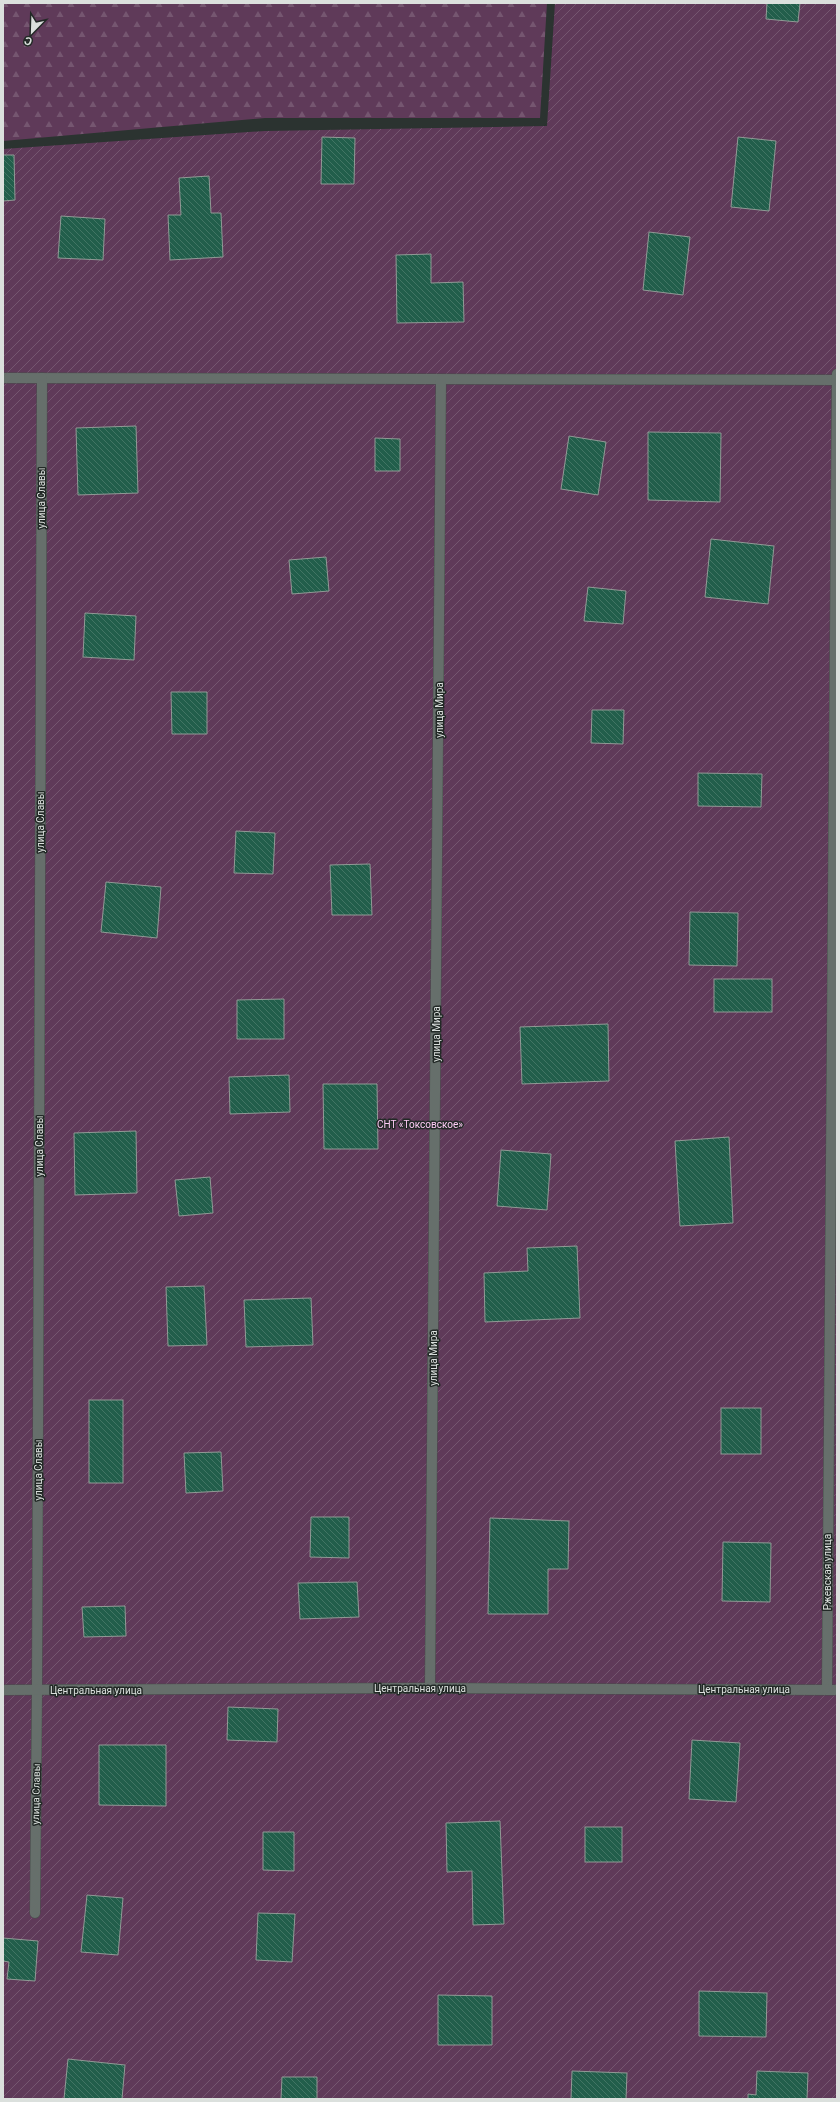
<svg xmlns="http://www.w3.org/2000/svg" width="840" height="2102" viewBox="0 0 840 2102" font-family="Roboto,sans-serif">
  <defs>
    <pattern id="forest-firs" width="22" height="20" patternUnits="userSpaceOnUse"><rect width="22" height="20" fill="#5f3a59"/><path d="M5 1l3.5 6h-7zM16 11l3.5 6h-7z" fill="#755670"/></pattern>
    <pattern id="garden-furrows" width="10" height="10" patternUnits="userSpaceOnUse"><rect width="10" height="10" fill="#5f3a59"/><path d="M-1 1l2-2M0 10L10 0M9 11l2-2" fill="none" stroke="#755670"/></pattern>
    <pattern id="building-back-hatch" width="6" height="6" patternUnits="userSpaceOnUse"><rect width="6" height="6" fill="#225e4b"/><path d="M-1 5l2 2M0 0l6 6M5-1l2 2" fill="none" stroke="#427564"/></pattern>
  </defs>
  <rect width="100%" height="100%" fill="#2b3330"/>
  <path fill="url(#forest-firs)" d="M3,3h544l-7,115h-275l-262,23z"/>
  <path fill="url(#garden-furrows)" d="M555,3h282v2096h-834v-1950l262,-18 282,-5z"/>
  <g fill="url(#building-back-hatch)" stroke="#919a96">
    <path d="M767,3h33l-2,19 -32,-3z"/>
    <path d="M322,137l33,1 -1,46h-33z"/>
    <path d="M738,137l38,4 -7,70 -38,-4z"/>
    <path d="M3,155h11l1,45 -12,1z"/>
    <path d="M209,176l2,37h10l2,44 -53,3 -2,-45h13l-2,-37z"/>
    <path d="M61,216l44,3 -2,41 -45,-2z"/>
    <path d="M649,232l41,5 -7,58 -40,-5z"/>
    <path d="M431,254v29l32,-1 1,40 -67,1 -1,-68z"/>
    <path d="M136,426l2,67 -60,2 -2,-67z"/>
    <path d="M648,432l73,1 -1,69 -72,-2z"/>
    <path d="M569,436l37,6 -8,53 -37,-6z"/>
    <path d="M375,438l25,1v32h-25z"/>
    <path d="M711,539l63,7 -6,58 -63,-7z"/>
    <path d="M326,557l3,34 -37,3 -3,-34z"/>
    <path d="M588,587l38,4 -3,33 -39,-3z"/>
    <path d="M85,613l51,3 -2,44 -51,-3z"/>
    <path d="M171,692h36v42h-35z"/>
    <path d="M592,710h32l-1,34 -32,-1z"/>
    <path d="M698,773l64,1 -1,33 -63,-1z"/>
    <path d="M236,831l39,2 -2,41 -39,-1z"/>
    <path d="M370,864l2,51h-40l-2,-50z"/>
    <path d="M106,882l55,5 -4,51 -56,-6z"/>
    <path d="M690,912l48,1 -1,53 -48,-1z"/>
    <rect x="714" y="979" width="58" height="33"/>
    <path d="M284,999v40h-47v-39z"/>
    <path d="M608,1024l1,57 -87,3 -2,-57z"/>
    <path d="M289,1075l1,37 -60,2 -1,-37z"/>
    <path d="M323,1084h54l1,65h-54z"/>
    <path d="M136,1131l1,62 -62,2 -1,-62z"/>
    <path d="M729,1137l4,86 -53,3 -5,-85z"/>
    <path d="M501,1150l50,4 -4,56 -50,-4z"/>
    <path d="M210,1177l3,36 -34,3 -4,-36z"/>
    <path d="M577,1246l3,72 -95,4 -1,-49 44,-2 -1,-23z"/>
    <path d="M204,1286l3,59 -39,1 -2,-59z"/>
    <path d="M311,1298l2,47 -67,2 -2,-47z"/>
    <rect x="89" y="1400" width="34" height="83"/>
    <rect x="721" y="1408" width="40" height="46"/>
    <path d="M221,1452l2,39 -37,2 -2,-40z"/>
    <path d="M311,1517h38v41l-39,-1z"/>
    <path d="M490,1518l79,3 -1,48h-20v45h-60z"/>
    <path d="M723,1542l48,1 -1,59 -48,-1z"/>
    <path d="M357,1582l2,35 -59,2 -2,-36z"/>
    <path d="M125,1606l1,30 -42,1 -2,-30z"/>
    <path d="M228,1707l50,2 -1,33 -50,-2z"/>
    <path d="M692,1740l48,3 -4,59 -47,-3z"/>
    <path d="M99,1745h67v61l-67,-1z"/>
    <path d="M500,1821l4,103 -31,1 -1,-54 -25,1 -1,-49z"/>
    <rect x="585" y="1827" width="37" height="35"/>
    <path d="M263,1832h31v39l-31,-1z"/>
    <path d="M87,1895l36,3 -5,57 -37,-3z"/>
    <path d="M258,1913l37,1 -3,48 -36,-2z"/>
    <path d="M3,1938l35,3 -3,40 -28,-2 2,-17 -6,-1z"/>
    <path d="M699,1991l68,2 -1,44 -67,-1z"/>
    <path d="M438,1995l54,1v49h-54z"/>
    <path d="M68,2059l57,6 -3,34h-58z"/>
    <path d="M572,2071l55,2 -1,26h-55z"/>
    <path d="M757,2071l51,2 -1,26h-59v-5l8,1z"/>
    <path d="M282,2077h35v22h-36z"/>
  </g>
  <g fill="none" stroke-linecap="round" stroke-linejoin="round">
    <defs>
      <path id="service" d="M35,1913l2,-223"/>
      <g id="minor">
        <path d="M3,378l834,2"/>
        <path d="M430,1688l11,-1308"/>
        <path d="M827,1689l10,-1315"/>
        <path d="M37,1690l5,-1312"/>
      </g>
      <path id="tertiary" d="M3,1690l427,-2 407,2"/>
    </defs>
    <use href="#service" stroke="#484e4b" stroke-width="11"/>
    <use href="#minor" stroke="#484e4b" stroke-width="11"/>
    <use href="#tertiary" stroke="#484e4b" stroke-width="11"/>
    <use href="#service" stroke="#666f6b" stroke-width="10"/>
    <use href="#minor" stroke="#666f6b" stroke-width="10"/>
    <use href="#tertiary" stroke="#666f6b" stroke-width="10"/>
  </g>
  <g text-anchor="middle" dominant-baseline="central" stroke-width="3" stroke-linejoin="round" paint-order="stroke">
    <g font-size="10" fill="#dbe0dd" stroke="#222926">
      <text transform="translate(41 498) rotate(-90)">улица Славы</text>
      <text transform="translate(439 710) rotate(-90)">улица Мира</text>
      <text transform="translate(40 822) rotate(-90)">улица Славы</text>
      <text transform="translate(436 1034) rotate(-90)">улица Мира</text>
      <text transform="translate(39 1146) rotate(-90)">улица Славы</text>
      <text transform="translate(433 1358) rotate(-90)">улица Мира</text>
      <text transform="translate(38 1470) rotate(-90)">улица Славы</text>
      <text transform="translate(827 1572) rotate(-90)">Ржевская улица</text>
      <text x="420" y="1688">Центральная улица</text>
      <text x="744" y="1689">Центральная улица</text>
      <text x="96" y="1690">Центральная улица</text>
      <text transform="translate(36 1794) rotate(-89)">улица Славы</text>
    </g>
    <g font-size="10" fill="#fecaf5" stroke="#222926">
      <text x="420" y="1124">СНТ «Токсовское»</text>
    </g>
  </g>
  <rect width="840" height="2102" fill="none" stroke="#dbe0dd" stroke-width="8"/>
  <g transform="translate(32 32) rotate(203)" stroke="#222926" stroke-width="3" paint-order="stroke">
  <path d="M0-3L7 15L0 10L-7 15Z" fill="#dbe0dd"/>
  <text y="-6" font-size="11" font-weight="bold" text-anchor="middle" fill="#dbe0dd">С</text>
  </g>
</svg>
